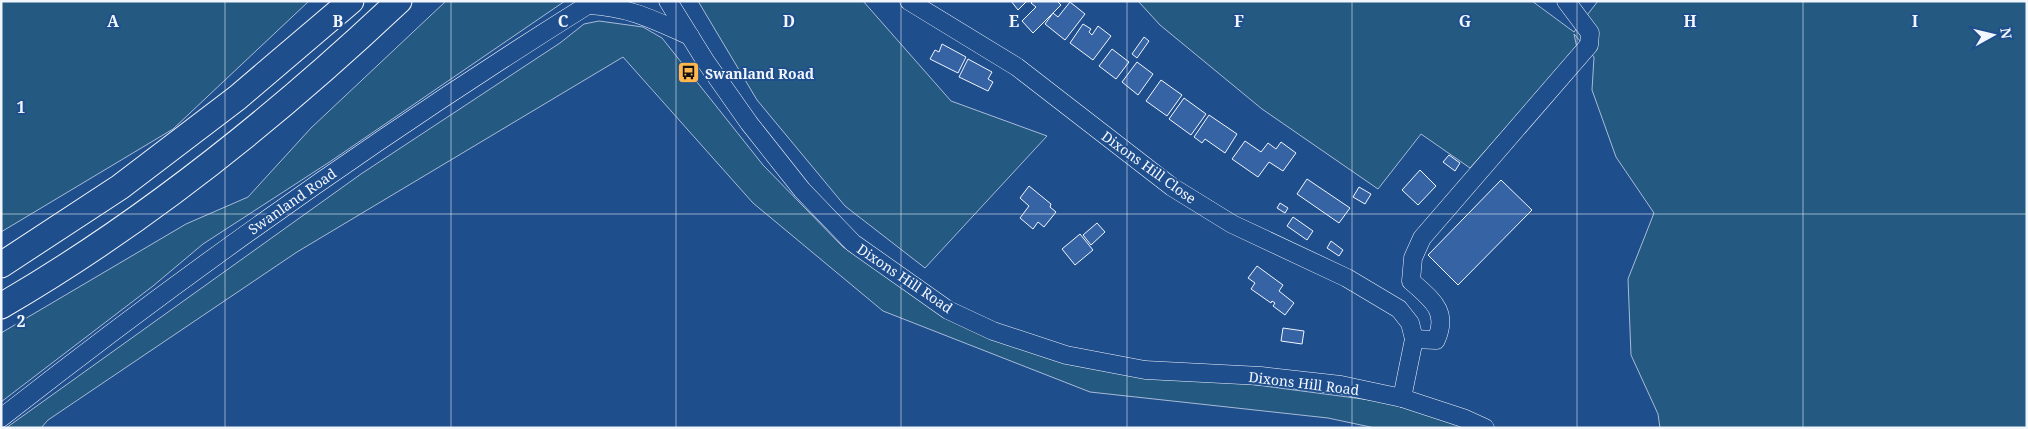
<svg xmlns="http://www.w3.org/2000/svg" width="2028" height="429" viewBox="0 0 2028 429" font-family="'Noto Serif',serif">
  <rect width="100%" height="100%" fill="#1f4e8c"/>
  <g fill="#245a82" stroke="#a8bbd7">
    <path d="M1,1h308l-136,128 -172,103z"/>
    <path d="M446,1h119l-234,160 -128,83 -50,42 -152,116v-69l185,-109 62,-27 63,-69z"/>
    <path d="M698,1h165l88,100 96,35 -122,132 -80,-62 -88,-106z"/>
    <path d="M1138,1h394l42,31 24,-31h429v427h-367l-2,-14 -27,-59 -3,-76 26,-66 -38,-56 -24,-67 2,-33 -20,-23 3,14 -107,120 -49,-34 -43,55 -116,-80 -102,-84z"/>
    <path d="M599,21l44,6 19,11 101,127 80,82 125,81 273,55 152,20 77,25h-95l-47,-10 -238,-26 -207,-81 -130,-108 -130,-146 -326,195 -249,168 -7,8h-35l355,-254 199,-131 24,-19z"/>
  </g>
  <g fill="#3563a3" stroke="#f2f6ff">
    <path d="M1011,1h16l-9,9z"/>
    <path d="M1033,1h24l4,4 -28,28 -11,-12 14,-14 -5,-4z"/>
    <path d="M1070,2l15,12 -20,26 -20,-16 8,-11 5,4z"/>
    <path d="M1083,24l8,5 -2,3 3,3 6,-9 13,10 -18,24 -23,-17z"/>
    <path d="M1144,37l5,4 -12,17 -5,-4z"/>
    <path d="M942,44l24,13 -8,16 -28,-14 5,-9 4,2z"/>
    <path d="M1112,49l17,13 -13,17 -17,-13z"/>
    <path d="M968,59l24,13 -4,7 5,3 -5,9 -29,-14z"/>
    <path d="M1137,62l16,12 -15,21 -16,-13z"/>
    <path d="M1161,80l21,15 -15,21 -21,-15z"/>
    <path d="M1184,98l22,16 -15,21 -22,-16z"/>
    <path d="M1209,115l28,19 -12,19 -20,-14 -3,4 -8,-6z"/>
    <path d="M1245,141l16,11 7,-9 8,6 5,-7 15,11 -13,18 -14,-9 -11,15 -26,-18z"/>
    <path d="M1449,155l11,8 -5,8 -12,-9z"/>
    <path d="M1420,170l16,16 -18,19 -16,-15z"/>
    <path d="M1307,179l43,29 -11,15 -42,-29z"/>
    <path d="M1501,180l31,30 -74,75 -30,-30z"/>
    <path d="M1029,186l22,18 -1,3 6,5 -12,15 -6,-5 -5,7 -13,-11 9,-12 -9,-8z"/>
    <path d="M1359,187l12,7 -6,10 -12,-7z"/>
    <path d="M1280,203l8,5 -3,5 -8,-5z"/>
    <path d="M1293,217l20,14 -6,9 -20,-14z"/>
    <path d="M1097,223l8,9 -14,13 -8,-10z"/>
    <path d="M1080,234l13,16 -18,15 -13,-16z"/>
    <path d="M1331,241l12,9 -4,6 -12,-8z"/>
    <path d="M1257,266l26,19 -4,6 15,12 -9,12 -12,-9 2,-3 -3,-2 -1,2 -20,-14 4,-6 -7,-5z"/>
    <path d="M1283,328l21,3 -2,13 -21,-3z"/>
  </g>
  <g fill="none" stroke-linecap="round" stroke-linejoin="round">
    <defs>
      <g id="minor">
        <path d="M668,1l38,61 43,61 53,67 51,53 95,67 45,21 73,24 79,15 116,6 80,9 61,13 61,20 22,10"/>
        <path d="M909,1l108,66 155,120 60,37 115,54 52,31 11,14 4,16 -12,59"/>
        <path d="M589,5c40,2 65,15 101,31"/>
        <path d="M1414,339l22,1c13,-29 -4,-40 -25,-59l2,-23 9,-20 167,-193 1,-12 -24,-32"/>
        <path d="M1,418c190,-149 388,-289 593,-417"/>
      </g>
      <g id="highway">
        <path d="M1,265l119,-78 117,-89 114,-97"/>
        <path d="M1,306c145,-84 276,-190 398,-305"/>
      </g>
    </defs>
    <use href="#minor" stroke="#f2f6ff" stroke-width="19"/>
    <use href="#highway" stroke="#f2f6ff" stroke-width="27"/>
    <use href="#minor" stroke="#1f4e8c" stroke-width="18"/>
    <use href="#highway" stroke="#1f4e8c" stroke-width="25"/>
  </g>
  <path fill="none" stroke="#f2f6ff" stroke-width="1" stroke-opacity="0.55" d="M225,1v427M451,1v427M676,1v427M901,1v427M1127,1v427M1352,1v427M1577,1v427M1803,1v427M1,214h2026"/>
  <defs>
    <symbol id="bus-square" viewBox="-11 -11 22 22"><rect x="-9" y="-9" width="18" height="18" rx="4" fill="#ffb74d" stroke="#1f4e8c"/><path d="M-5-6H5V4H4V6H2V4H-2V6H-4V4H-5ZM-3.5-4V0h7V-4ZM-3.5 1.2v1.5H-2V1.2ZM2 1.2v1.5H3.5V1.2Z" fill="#111"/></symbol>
  </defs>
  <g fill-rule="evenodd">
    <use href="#bus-square" x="676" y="60" width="25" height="25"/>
  </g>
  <g text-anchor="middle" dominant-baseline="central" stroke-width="4" stroke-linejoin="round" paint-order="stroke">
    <g font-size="14" font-weight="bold" fill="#f2f6ff" stroke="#1f4e8c" text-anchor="start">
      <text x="705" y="73">Swanland Road</text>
    </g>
    <g font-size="14" fill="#f2f6ff" stroke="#1f4e8c">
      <text transform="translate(1149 167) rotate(36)">Dixons Hill Close</text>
      <text transform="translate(292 201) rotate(-35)">Swanland Road</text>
      <text transform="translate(905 278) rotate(34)">Dixons Hill Road</text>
      <text transform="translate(1304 383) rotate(7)">Dixons Hill Road</text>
    </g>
  </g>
  <g font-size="16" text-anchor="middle" font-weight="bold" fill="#f2f6ff" stroke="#1f4e8c" stroke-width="4" stroke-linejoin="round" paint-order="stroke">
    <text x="113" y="27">A</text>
    <text x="338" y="27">B</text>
    <text x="563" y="27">C</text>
    <text x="789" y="27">D</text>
    <text x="1014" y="27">E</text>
    <text x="1239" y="27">F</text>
    <text x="1465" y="27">G</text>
    <text x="1690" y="27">H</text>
    <text x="1915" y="27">I</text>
    <text x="21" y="113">1</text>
    <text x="21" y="327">2</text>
  </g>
  <rect width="2028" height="429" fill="none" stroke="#f2f6ff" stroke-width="5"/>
  <g transform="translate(1993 35) rotate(82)" stroke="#1f4e8c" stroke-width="4" paint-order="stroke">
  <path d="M0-4L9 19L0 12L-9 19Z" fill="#f2f6ff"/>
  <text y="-8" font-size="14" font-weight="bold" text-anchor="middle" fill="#f2f6ff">N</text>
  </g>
</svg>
